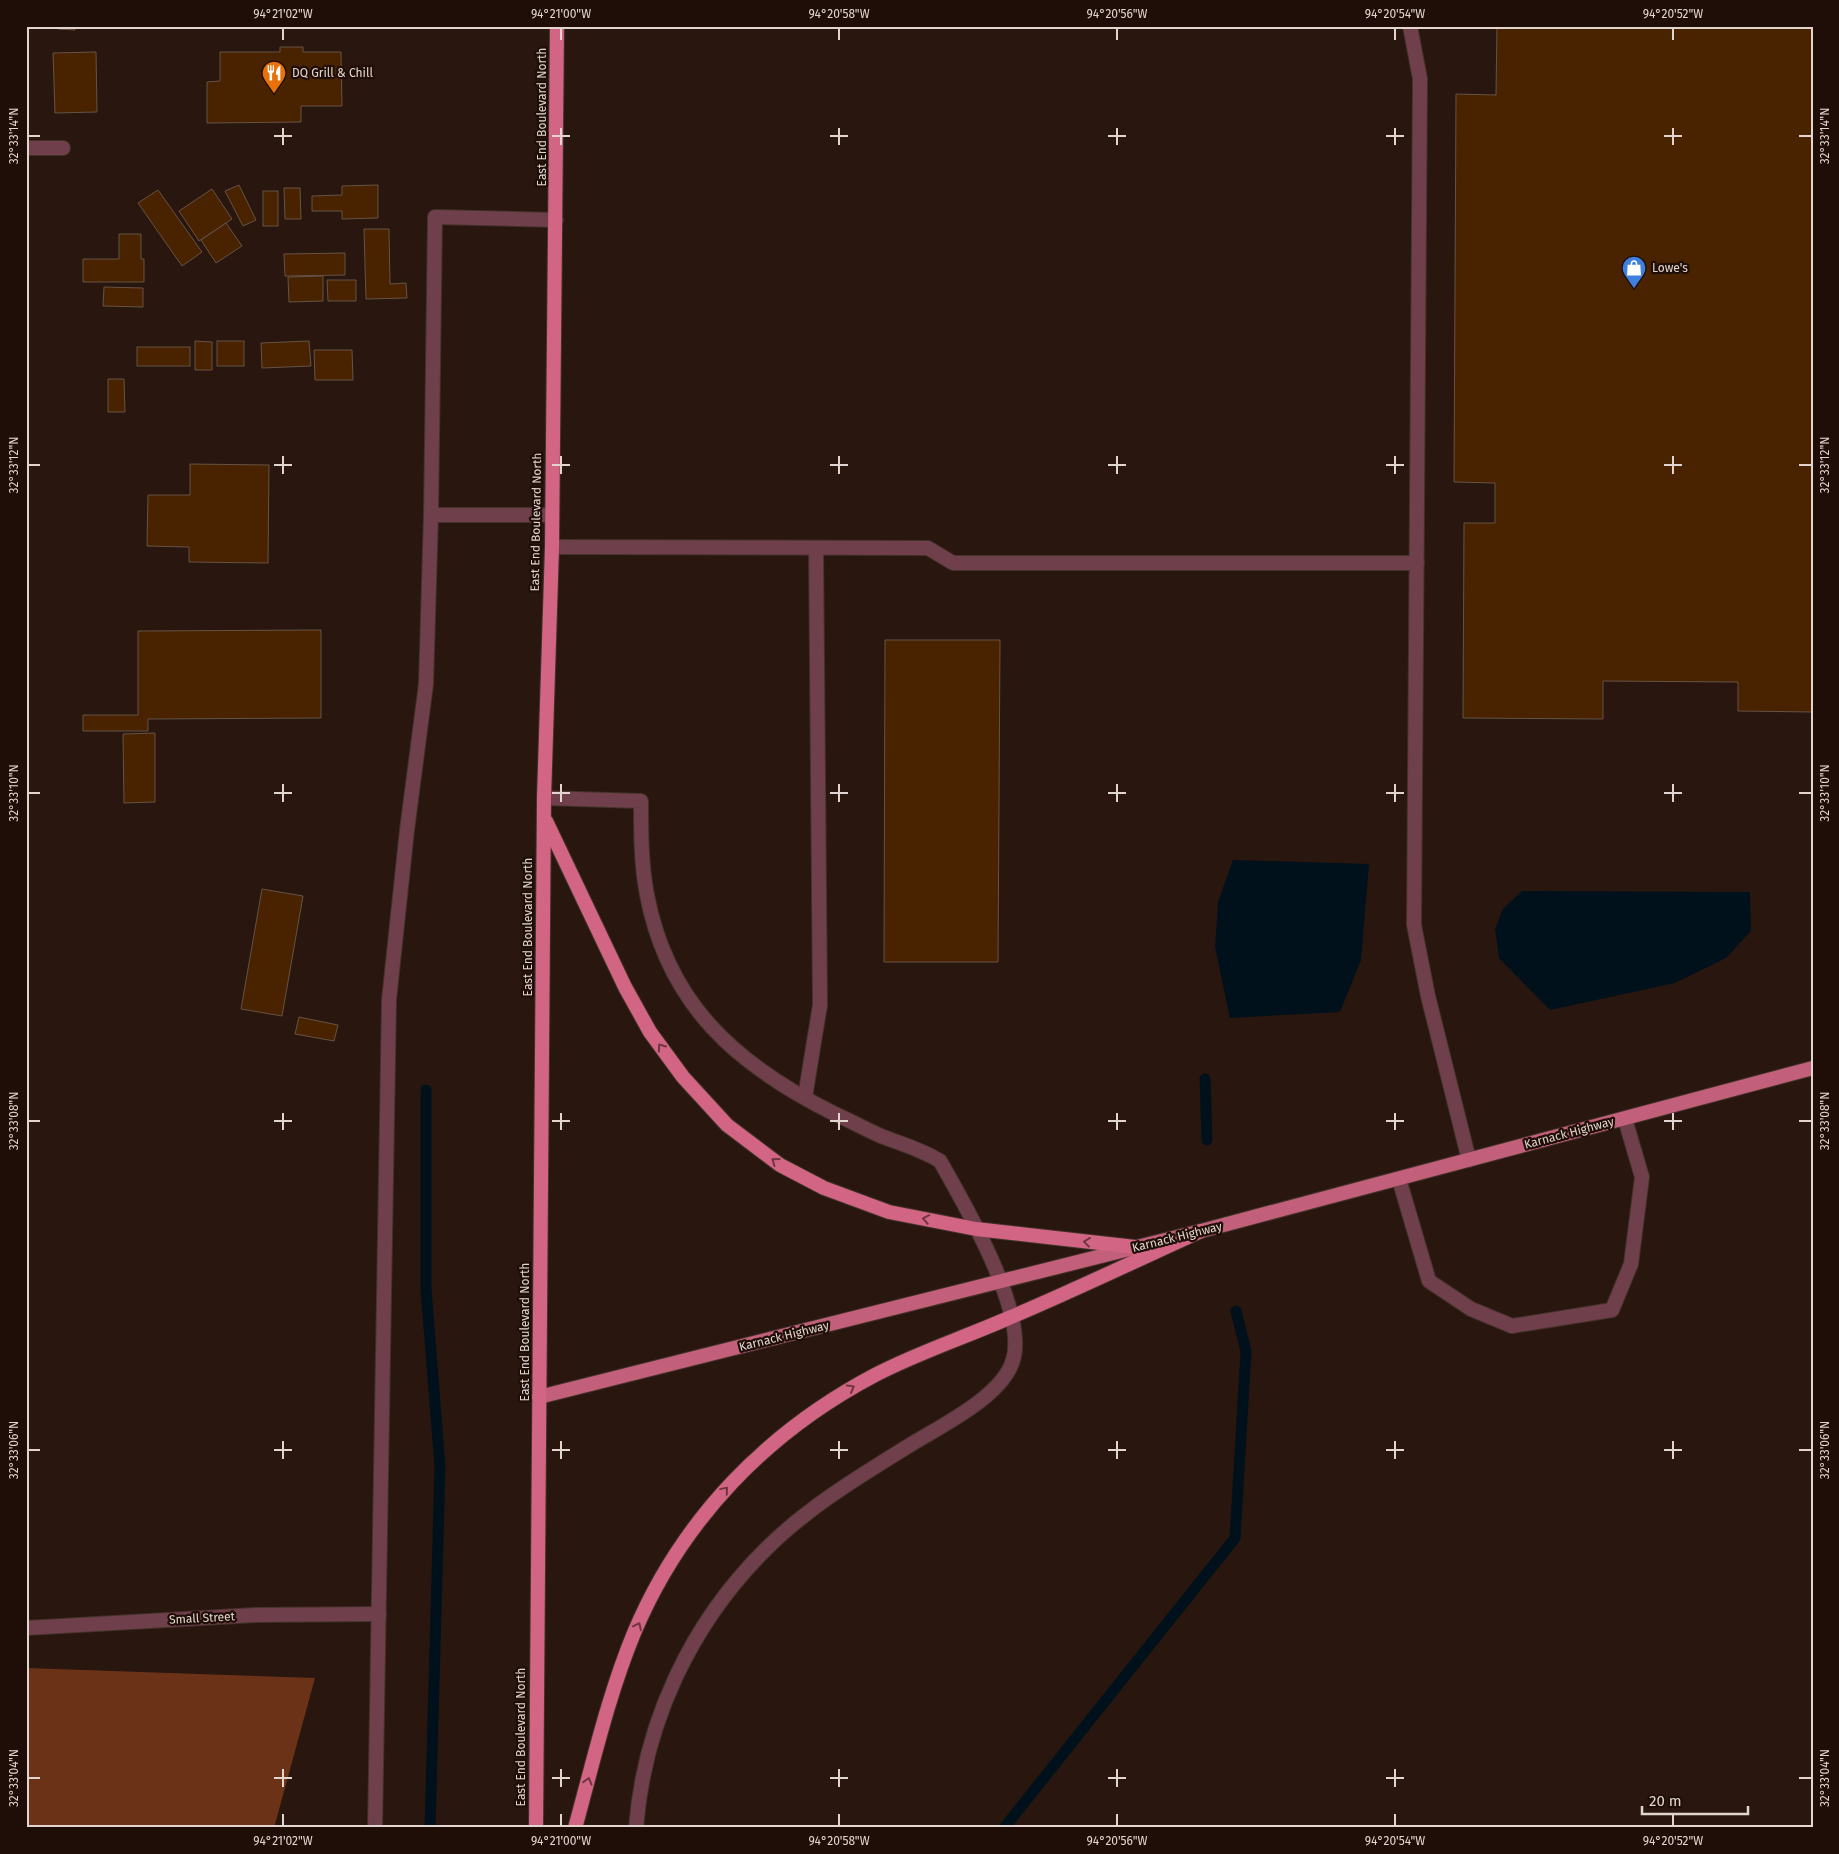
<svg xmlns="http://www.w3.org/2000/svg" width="1839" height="1854" viewBox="0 0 1839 1854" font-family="'Fira Sans',sans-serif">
  <rect width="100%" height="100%" fill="#29170f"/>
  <path fill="#6c3217" d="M26,1668l289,10 -41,150h-248z"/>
  <g fill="#00111c">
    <path d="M1233,860l136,4 -8,96 -21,52 -110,6 -15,-71 3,-45z"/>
    <path d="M1522,891l228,1 1,39 -25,27 -51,25 -125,27 -51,-52 -4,-29 8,-20z"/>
  </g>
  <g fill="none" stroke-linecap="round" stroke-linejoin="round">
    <g stroke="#00111c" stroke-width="11">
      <path d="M1205,1079l2,61"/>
      <path d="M426,1090v199l14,178 -10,361"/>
      <path d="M1004,1828l231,-290 11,-187 -10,-40"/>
    </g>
  </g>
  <g fill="#492300" stroke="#665345">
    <path d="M58,26h17v4l-17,-1z"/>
    <path d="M1497,26h316v686l-75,-1v-29l-135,-1v38l-140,-1 1,-195h31v-40l-41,-1 2,-388 40,1z"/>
    <path d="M280,47h23v5h38l1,54h-41v16l-94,1v-41l13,-1v-29h60z"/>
    <path d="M96,52l1,60 -42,1 -2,-60z"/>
    <path d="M239,185l17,35 -13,6 -18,-35z"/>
    <path d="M378,185v33l-36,1v-8h-30v-15l30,-1v-9z"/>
    <path d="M284,188h16l1,31h-16z"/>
    <path d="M212,189l20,30 -33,22 -20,-30z"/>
    <path d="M158,190l44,62 -20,14 -44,-63z"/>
    <rect x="263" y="191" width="15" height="35"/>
    <path d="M226,223l16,23 -26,17 -15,-23z"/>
    <path d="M364,229h25l1,55 16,-1 1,15 -41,1z"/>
    <path d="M119,234h22v25h3v23h-61v-23h36z"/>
    <path d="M345,253v22l-60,1 -1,-22z"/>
    <path d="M323,276v25l-34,1 -1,-25z"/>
    <path d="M327,280h29v21h-28z"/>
    <path d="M104,287l39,1v19l-40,-1z"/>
    <path d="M195,341l17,1v28h-17z"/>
    <rect x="217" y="341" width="27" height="25"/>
    <path d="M309,341l2,25 -49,2 -1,-25z"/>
    <rect x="137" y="347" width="53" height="19"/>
    <path d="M314,350h38l1,30h-38z"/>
    <path d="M108,379h16l1,33h-17z"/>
    <path d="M190,464l79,1 -1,98 -79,-1v-15l-42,-1 1,-51h42z"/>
    <path d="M321,630v88l-173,1v12h-65v-16h55v-84z"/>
    <path d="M885,640h115l-2,322h-114z"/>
    <path d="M155,733v69l-31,1 -1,-69z"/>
    <path d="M262,889l41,7 -21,120 -41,-7z"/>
    <path d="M299,1017l39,8 -4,16 -39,-7z"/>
  </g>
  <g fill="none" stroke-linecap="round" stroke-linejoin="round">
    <defs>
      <g id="service">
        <path d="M1410,26l10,53 -6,846 14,71 41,164"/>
        <path d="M431,515h120"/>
        <path d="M552,547l376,1 25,15h464"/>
        <path d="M544,798l97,3c0,32 0,63 6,94 21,110 90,170 186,218 16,7 32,16 48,23 20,8 40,13 59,25 24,42 88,152 73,199 -10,36 -72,66 -103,85 -50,31 -102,62 -144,104 -75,74 -122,174 -130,279"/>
        <path d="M805,1097l15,-92 -4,-457"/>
        <path d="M1399,1179l30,102 42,28 41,17 100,-16 19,-46 11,-87 -17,-58"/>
        <path d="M375,1828l14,-828 18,-170 19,-146 5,-169 4,-298 121,3"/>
      </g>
      <g id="minor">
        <path d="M26,148h37"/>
        <path d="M26,1628l229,-13 124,-1"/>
      </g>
      <path id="primary" d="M539,1397l662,-166 612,-163"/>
      <g id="trunk">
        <path d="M546,821l79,166 25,45 33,45 44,48 53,40 44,23 65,24 87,17 159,18"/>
        <path d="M536,1828l8,-1030 8,-251 5,-521"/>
        <path d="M575,1828c18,-65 33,-132 59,-195 48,-114 133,-201 241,-258 44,-23 91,-38 136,-58 64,-27 126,-57 190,-86"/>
      </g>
    </defs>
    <use href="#service" stroke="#43322a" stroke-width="16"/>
    <use href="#minor" stroke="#43322a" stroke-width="16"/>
    <use href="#primary" stroke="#43322a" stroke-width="16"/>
    <use href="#trunk" stroke="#43322a" stroke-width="16"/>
    <use href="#service" stroke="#6f3f4b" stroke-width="14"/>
    <use href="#minor" stroke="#6f3f4b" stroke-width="14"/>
    <use href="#primary" stroke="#c25f7a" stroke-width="14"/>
    <use href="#trunk" stroke="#d26584" stroke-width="14"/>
  </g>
  <defs><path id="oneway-chevron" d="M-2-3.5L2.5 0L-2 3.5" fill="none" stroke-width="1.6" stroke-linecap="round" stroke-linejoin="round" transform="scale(1.25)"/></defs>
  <g stroke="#70353f">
    <use href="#oneway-chevron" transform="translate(661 1047) rotate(-126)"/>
    <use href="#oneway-chevron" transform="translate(775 1161) rotate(-144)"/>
    <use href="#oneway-chevron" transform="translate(926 1219) rotate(-169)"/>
    <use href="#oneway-chevron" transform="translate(1087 1242) rotate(-173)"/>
    <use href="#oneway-chevron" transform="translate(851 1388) rotate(-29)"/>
    <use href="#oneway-chevron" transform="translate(725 1490) rotate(-50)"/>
    <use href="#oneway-chevron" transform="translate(638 1626) rotate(-64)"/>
    <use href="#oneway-chevron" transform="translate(588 1781) rotate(-74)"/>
  </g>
  <path fill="none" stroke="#e2d5cf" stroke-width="2" d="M283,28v12M561,28v12M839,28v12M1117,28v12M1395,28v12M1673,28v12M283,128v17M561,128v17M839,128v17M1117,128v17M1395,128v17M1673,128v17M28,136h12M274,136h18M552,136h18M830,136h18M1108,136h18M1386,136h18M1664,136h18M1799,136h13M283,456v18M561,456v18M839,456v18M1117,456v18M1395,456v18M1673,456v18M28,465h12M274,465h18M552,465h18M830,465h18M1108,465h18M1386,465h18M1664,465h18M1799,465h13M283,784v18M561,784v18M839,784v18M1117,784v18M1395,784v18M1673,784v18M28,793h12M274,793h18M552,793h18M830,793h18M1108,793h18M1386,793h18M1664,793h18M1799,793h13M283,1113v17M561,1113v17M839,1113v17M1117,1113v17M1395,1113v17M1673,1113v17M28,1121h12M274,1121h18M552,1121h18M830,1121h18M1108,1121h18M1386,1121h18M1664,1121h18M1799,1121h13M283,1441v18M561,1441v18M839,1441v18M1117,1441v18M1395,1441v18M1673,1441v18M28,1450h12M274,1450h18M552,1450h18M830,1450h18M1108,1450h18M1386,1450h18M1664,1450h18M1799,1450h13M283,1769v18M561,1769v18M839,1769v18M1117,1769v18M1395,1769v18M28,1778h12M274,1778h18M552,1778h18M830,1778h18M1108,1778h18M1386,1778h18M1799,1778h13M283,1814v12M561,1814v12M839,1814v12M1117,1814v12M1395,1814v12M1673,1814v12"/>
  <defs>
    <symbol id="restaurant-pin" viewBox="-11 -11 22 30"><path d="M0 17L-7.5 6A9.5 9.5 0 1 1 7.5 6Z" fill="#e8710a" stroke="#1f0e07"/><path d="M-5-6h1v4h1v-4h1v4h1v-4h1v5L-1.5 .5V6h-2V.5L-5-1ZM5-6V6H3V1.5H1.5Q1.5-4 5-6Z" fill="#fff"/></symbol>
    <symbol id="shop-pin" viewBox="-11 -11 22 30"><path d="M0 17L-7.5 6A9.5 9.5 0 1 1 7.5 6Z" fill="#3f7fe0" stroke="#1f0e07"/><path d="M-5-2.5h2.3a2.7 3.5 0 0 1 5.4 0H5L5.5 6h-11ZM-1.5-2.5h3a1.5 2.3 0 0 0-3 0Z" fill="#fff"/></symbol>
  </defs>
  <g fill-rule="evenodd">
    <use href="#restaurant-pin" x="260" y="59" width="28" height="38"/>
    <use href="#shop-pin" x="1620" y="254" width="28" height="38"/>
  </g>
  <g text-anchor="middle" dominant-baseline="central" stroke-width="4.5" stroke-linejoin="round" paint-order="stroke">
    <g font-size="12" fill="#e2d5cf" stroke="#1f0e07" text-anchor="start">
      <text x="292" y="73">DQ Grill &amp; Chill</text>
      <text x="1652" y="268">Lowe's</text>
    </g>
    <g font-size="12" fill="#e2d5cf" stroke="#1f0e07">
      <text transform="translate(542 117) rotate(-90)">East End Boulevard North</text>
      <text transform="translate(536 522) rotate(-89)">East End Boulevard North</text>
      <text transform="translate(528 927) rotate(-90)">East End Boulevard North</text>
      <text transform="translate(1569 1133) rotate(-15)">Karnack Highway</text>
      <text transform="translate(1177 1237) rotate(-14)">Karnack Highway</text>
      <text transform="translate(525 1332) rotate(-90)">East End Boulevard North</text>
      <text transform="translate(784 1336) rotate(-14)">Karnack Highway</text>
      <text transform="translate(202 1618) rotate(-3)">Small Street</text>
      <text transform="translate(521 1737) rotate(-90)">East End Boulevard North</text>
    </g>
  </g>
  <rect width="1839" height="1854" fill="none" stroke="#1f0e07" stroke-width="55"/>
  <path d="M1642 1806v8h106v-8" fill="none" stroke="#e2d5cf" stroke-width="2.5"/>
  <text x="1649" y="1806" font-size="15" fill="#e2d5cf" stroke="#1f0e07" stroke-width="4" paint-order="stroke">20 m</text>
  <rect x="28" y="28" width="1784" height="1798" fill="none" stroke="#e2d5cf" stroke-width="2"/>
  <g font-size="12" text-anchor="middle" fill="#e2d5cf">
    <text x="283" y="18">94°21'02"W</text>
    <text x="561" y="18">94°21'00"W</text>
    <text x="839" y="18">94°20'58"W</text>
    <text x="1117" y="18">94°20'56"W</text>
    <text x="1395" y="18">94°20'54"W</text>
    <text x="1673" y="18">94°20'52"W</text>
    <text transform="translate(14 136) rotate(-90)" y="4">32°33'14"N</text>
    <text transform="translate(1825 136) rotate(-90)" y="4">32°33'14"N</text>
    <text transform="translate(14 465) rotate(-90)" y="4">32°33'12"N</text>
    <text transform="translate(1825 465) rotate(-90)" y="4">32°33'12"N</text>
    <text transform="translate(14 793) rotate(-90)" y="4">32°33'10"N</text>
    <text transform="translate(1825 793) rotate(-90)" y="4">32°33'10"N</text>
    <text transform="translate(14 1121) rotate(-90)" y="4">32°33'08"N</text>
    <text transform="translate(1825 1121) rotate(-90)" y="4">32°33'08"N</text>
    <text transform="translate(14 1450) rotate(-90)" y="4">32°33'06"N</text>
    <text transform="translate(1825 1450) rotate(-90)" y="4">32°33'06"N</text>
    <text transform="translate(14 1778) rotate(-90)" y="4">32°33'04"N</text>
    <text transform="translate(1825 1778) rotate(-90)" y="4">32°33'04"N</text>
    <text x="283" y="1845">94°21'02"W</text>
    <text x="561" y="1845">94°21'00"W</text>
    <text x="839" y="1845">94°20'58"W</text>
    <text x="1117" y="1845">94°20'56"W</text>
    <text x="1395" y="1845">94°20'54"W</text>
    <text x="1673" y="1845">94°20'52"W</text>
  </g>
</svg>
